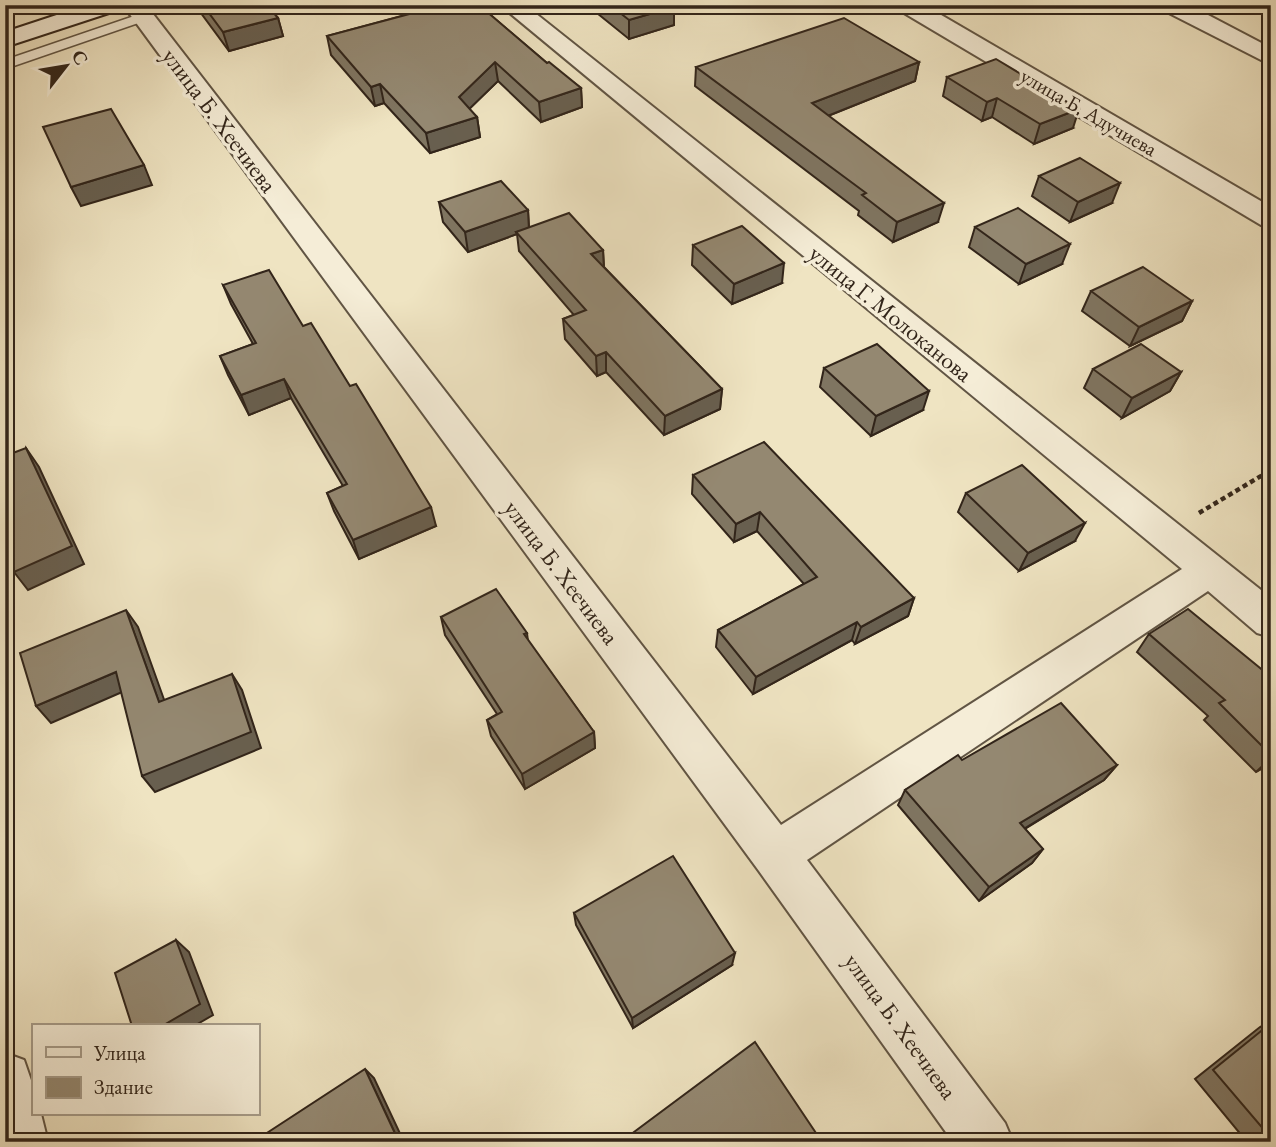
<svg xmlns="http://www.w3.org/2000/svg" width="1276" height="1147" viewBox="0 0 1276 1147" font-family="'EB Garamond',serif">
  <rect width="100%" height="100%" fill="#efe4c2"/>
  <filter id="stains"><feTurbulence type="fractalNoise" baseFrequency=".00286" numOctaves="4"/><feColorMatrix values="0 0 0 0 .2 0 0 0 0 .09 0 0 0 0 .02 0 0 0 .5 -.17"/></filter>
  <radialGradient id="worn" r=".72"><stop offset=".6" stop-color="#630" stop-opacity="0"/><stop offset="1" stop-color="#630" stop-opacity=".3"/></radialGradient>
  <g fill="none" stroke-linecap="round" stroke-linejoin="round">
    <defs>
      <path id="lane" d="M143,13l4,1v6l-142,49v-9z"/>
      <g id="street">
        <path d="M123,5h23l635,820 401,-256 -682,-564h25l746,593v39l-14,-4 -49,-42 -401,269 198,263 8,19h-60l-194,-271z"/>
        <path d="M896,5h28l347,202v21l-10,-3 -362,-215z"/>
        <path d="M1160,5h29l82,43v17l-108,-55z"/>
        <path d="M5,1053l19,7 9,26v28h8l7,28h-43z"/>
      </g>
      <path id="secondary" d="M87,5h34l-3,5 -113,37v-15z"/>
    </defs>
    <use href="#lane" stroke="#615544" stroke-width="3"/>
    <use href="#street" stroke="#615544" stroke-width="4"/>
    <use href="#secondary" stroke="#32251a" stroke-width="4"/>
    <path stroke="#32251a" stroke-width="4.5" stroke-dasharray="5 3.5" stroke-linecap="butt" d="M1199,513l72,-43"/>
    <use href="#lane" fill="#f5edd7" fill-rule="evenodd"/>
    <use href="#street" fill="#f5edd7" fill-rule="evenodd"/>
    <use href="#secondary" fill="#f5edd7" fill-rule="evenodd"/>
  </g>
  <g fill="#7f7561" stroke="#32251a" stroke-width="2">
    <path d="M195,5h72l11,13 5,18 -54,15z"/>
    <path d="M400,5h79l68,58 34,25 1,19 -41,15 -43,-41 -29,28 8,8 3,20 -50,16 -46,-50 -9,3 -44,-51 -4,-19 82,-22z"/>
    <path d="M587,5h85l2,20 -45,14z"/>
    <path d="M919,62l-4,19 -87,35 110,106 -45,20 -35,-27 1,-4 -164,-125 1,-19z"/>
    <path d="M947,77l126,51 -39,16 -42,-27 -10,4 -39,-25z"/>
    <path d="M1039,176l73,27 -42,19 -38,-26z"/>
    <path d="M439,202l89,8 1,17 74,23 1,17 118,122 -2,20 -56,26 -58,-63 -9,4 -32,-37 -2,-20 11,-4 -55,-64 -2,-17 -49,18 -25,-30z"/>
    <path d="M975,227l87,37 -43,20 -50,-37z"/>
    <path d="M693,245l89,38 -50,21 -40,-39z"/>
    <path d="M223,285l80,41 133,200 -77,33 -25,-48 -7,-18 16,-7 -52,-88 -42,17 -21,-40 -8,-19 33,-12 -22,-40z"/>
    <path d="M1091,291l101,10 -10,20 -52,25 -48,-35z"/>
    <path d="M824,368l99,42 -52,26 -51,-49z"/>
    <path d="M1093,369l88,3 -11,19 -48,27 -38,-30z"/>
    <path d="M693,475l221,123 -6,18 -53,28 -3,-4 -99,54 -37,-47 2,-17 86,-46 -47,-53 -23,11 -42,-48z"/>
    <path d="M966,493l109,48 -56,30 -61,-59z"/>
    <path d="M441,617l86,16 1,8 66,91 1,16 -70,41 -34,-53 -4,-16 10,-6 -52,-79z"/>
    <path d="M1149,634l122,43v86l-15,9 -52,-52 4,-4 -71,-64z"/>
    <path d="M962,760l155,5 -13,15 -79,49 18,20 -11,14 -53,38 -81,-96 7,-15z"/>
    <path d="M574,913l158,52 -99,63 -57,-103z"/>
    <path d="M1271,1021v121h-24l-52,-63 65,-52z"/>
  </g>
  <g fill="#685f4f" stroke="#32251a" stroke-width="2">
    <path d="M674,7v18l-45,14v-19z"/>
    <path d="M278,18l5,18 -54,15 -6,-19z"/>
    <path d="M495,62l3,19 -37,36 -2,-20z"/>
    <path d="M919,62l-4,19 -105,42 2,-20z"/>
    <path d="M380,84l4,19 -9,3 -4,-19z"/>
    <path d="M581,88l1,19 -41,15 -2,-20z"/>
    <path d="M997,98l-5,19 -10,4 5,-19z"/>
    <path d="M1079,109l-6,19 -39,16 6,-20z"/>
    <path d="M477,117l3,20 -50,16 -4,-20z"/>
    <path d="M144,165l8,20 -71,21 -10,-19z"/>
    <path d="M1120,183l-8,20 -42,19 8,-20z"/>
    <path d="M944,203l-6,19 -45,20 4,-20z"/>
    <path d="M528,210l1,20 -13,2 1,2 -49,18 -3,-20z"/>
    <path d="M1070,244l-8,20 -43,20 7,-20z"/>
    <path d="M603,250l1,20 -13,-16z"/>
    <path d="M784,263l-2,20 -50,21 2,-20z"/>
    <path d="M1192,301l-10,20 -52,25 9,-19z"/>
    <path d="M606,352v20l-9,4 -1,-20z"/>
    <path d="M1181,372l-11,19 -48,27 10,-20z"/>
    <path d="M5,377l5,17 -5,1z"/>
    <path d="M284,379l7,19 -42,17 -8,-20z"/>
    <path d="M722,389l-2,20 -56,26 1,-19z"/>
    <path d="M929,391l-6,19 -52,26 5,-20z"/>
    <path d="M26,448l13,19 45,97 -56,26 -14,-18z"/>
    <path d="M431,507l5,19 -77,33 -6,-19z"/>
    <path d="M760,512l-3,19 -23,11 2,-18z"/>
    <path d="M1085,523l-10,18 -56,30 9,-18z"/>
    <path d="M914,598l-6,18 -53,28 6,-17z"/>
    <path d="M126,610l12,17 33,92 -12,-17z"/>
    <path d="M857,622l-5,18 -99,54 3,-17z"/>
    <path d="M116,672l13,17 -78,34 -15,-17z"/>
    <path d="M232,674l10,16 19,58 -106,44 -13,-16z"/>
    <path d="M594,732l1,16 -70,41 -3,-15z"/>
    <path d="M1271,758v5l-15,9z"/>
    <path d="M1117,765l-13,15 -95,58 11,-15z"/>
    <path d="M1043,849l-11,14 -53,38 10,-14z"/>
    <path d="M176,940l13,12 24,63 -19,11h-32z"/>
    <path d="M735,953l-3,12 -99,63 -1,-10z"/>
    <path d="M365,1069l9,9 30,64h-5z"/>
  </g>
  <g fill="#948871" stroke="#32251a" stroke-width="2">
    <path d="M203,5h64l11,13 -55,14z"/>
    <path d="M416,5h63l68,58 2,-1 32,26 -42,14 -44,-40 -36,35 18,20 -51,16 -46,-49 -9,3 -44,-51 94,-25z"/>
    <path d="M610,5h62l2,2 -45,13z"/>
    <path d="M844,18l75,44 -107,41 132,100 -47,19 -35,-27 4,-2 -170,-126z"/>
    <path d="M996,59l83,50 -39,15 -43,-26 -10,4 -40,-25z"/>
    <path d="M111,109l33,56 -73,22 -28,-60z"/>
    <path d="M1080,158l40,25 -42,19 -39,-26z"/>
    <path d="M501,181l27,29 -63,22 -26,-30z"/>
    <path d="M1018,208l52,36 -44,20 -51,-37z"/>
    <path d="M569,213l34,37 -12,4 131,135 -57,27 -59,-64 -10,4 -33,-37 23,-9 -70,-78z"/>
    <path d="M742,226l42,37 -50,21 -41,-39z"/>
    <path d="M1143,267l49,34 -53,26 -48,-36z"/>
    <path d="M269,270l34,56 8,-3 39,63 6,-2 75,123 -78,33 -26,-47 20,-9 -63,-105 -43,16 -21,-39 36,-13 -33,-58z"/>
    <path d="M877,344l52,47 -53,25 -52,-48z"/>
    <path d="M1141,344l40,28 -49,26 -39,-29z"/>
    <path d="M764,442l150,156 -53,29 -4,-5 -101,55 -38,-47 99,-53 -57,-65 -24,12 -43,-49z"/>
    <path d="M26,448l46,98 -58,26 -9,-19v-97z"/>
    <path d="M1022,465l63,58 -57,30 -62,-60z"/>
    <path d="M496,589l31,44 -3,1 70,98 -72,42 -35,-54 15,-8 -61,-95z"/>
    <path d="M1188,609l83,68v78l-52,-52 6,-3 -76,-66z"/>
    <path d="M126,610l33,92 73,-28 19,58 -109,44 -26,-104 -80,34 -16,-53z"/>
    <path d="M1061,703l56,62 -97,58 23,26 -54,38 -84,-97 53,-35 4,5z"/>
    <path d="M673,856l62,97 -103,65 -58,-105z"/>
    <path d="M176,940l24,64 -38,22h-30l-17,-53z"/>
    <path d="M1271,1023v115l-58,-68z"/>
    <path d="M755,1042l67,100h-188l-4,-7z"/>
    <path d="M365,1069l34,73h-146z"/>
  </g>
  <g text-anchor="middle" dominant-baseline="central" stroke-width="7" stroke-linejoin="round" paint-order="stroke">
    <g font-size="21" fill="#32251a" stroke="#f5edd7">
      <text transform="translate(1089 112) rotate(30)">улица Б. Адучиева</text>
    </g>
    <g font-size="24" fill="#32251a" stroke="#f5edd7">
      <text transform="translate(220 120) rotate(53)">улица Б. Хеечиева</text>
      <text transform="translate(891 313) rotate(39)">улица Г. Молоканова</text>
      <text transform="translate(562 572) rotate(53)">улица Б. Хеечиева</text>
      <text transform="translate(901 1026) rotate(54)">улица Б. Хеечиева</text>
    </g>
  </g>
  <rect width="1276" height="1147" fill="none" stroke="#efe4c2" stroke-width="28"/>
  <rect x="7" y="7" width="1262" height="1133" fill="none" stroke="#32251a" stroke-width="3.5"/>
  <rect x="14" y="14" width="1248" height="1119" fill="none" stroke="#32251a" stroke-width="2"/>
  <rect x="32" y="1024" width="228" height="91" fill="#f5edd7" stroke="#a79d8b" stroke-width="2"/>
  <rect x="46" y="1047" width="35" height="10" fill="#f5edd7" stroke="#a79d8b" stroke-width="2"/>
  <text x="94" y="1060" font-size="21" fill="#32251a">Улица</text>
  <rect x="46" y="1077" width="35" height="21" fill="#948871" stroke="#a79d8b" stroke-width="2"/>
  <text x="94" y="1094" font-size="21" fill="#32251a">Здание</text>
  <g transform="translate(66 66) rotate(59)" stroke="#f5edd7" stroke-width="5" paint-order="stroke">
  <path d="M0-5L12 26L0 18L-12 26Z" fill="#32251a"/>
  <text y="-10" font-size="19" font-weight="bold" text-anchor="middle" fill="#32251a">С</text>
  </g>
  <rect width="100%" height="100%" filter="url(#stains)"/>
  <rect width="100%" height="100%" fill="url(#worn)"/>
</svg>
